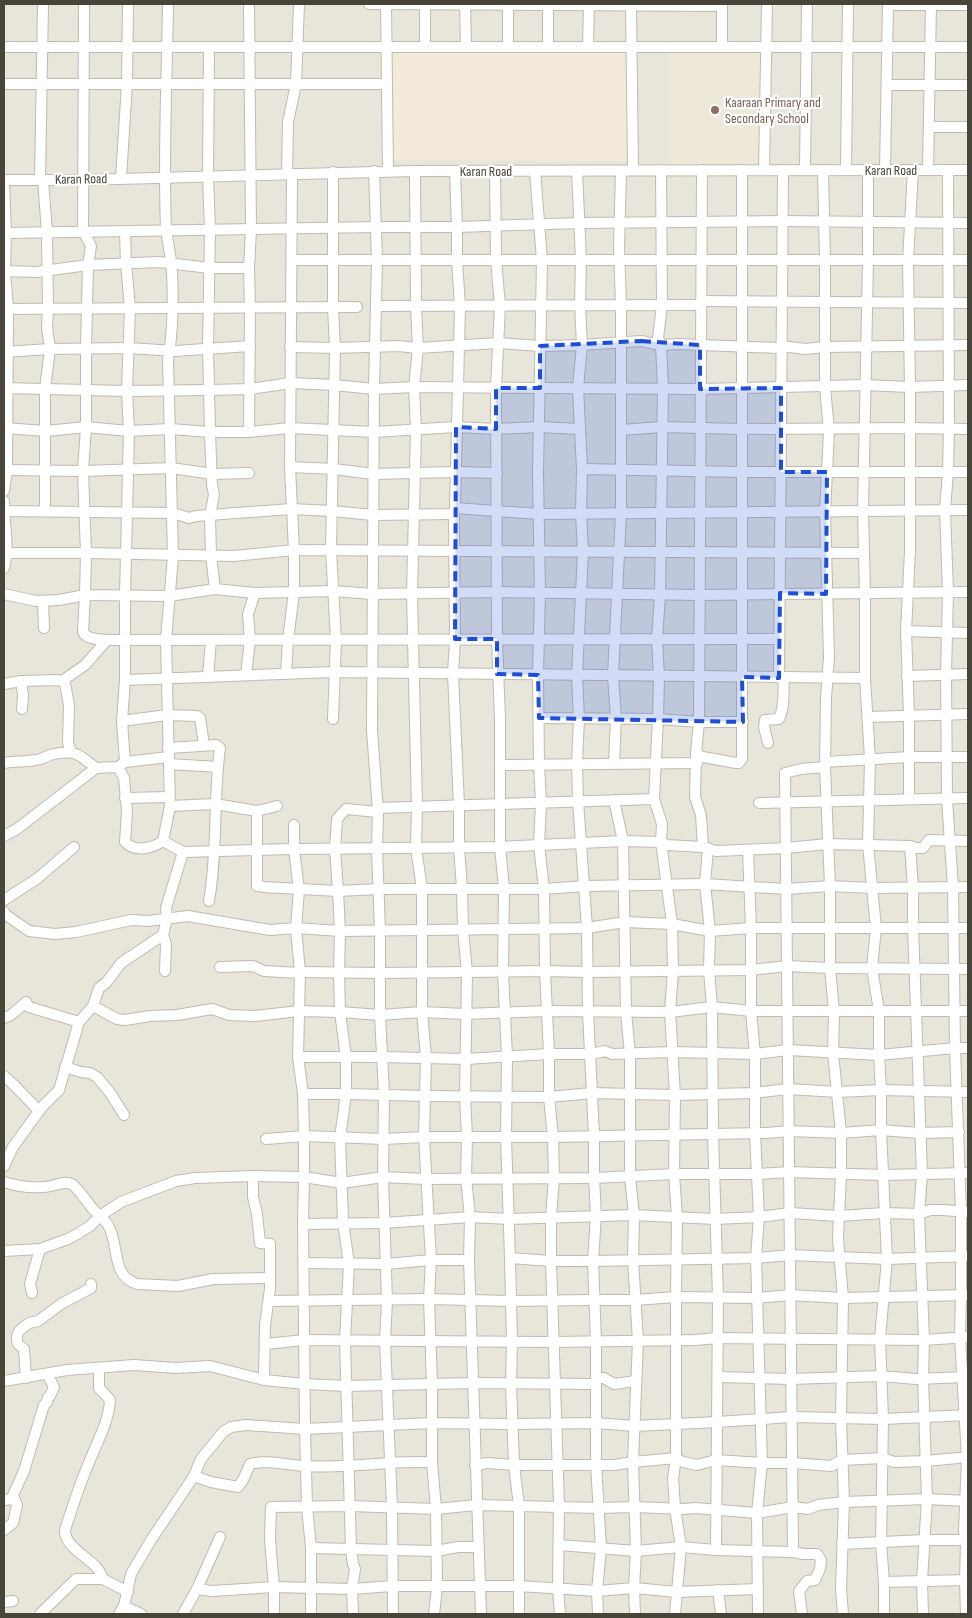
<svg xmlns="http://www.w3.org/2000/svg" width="972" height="1618" viewBox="0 0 972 1618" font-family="'Sofia Sans Condensed',sans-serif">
  <rect width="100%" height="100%" fill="#f5f3ec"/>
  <rect fill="#e8e5db" x="4" y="4" width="964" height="1610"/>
  <path fill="#f4eada" d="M393,50h232l3,111 -236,-1z"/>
  <path fill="#ede8d8" d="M669,53h93l1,114 -95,-1z"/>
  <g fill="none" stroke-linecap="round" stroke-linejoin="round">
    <defs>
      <g id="minor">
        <path d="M84,4l-1,227 8,15 -3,19 -2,83v79l-3,44 3,82 -1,42 84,1 46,-7 40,4 78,-2 39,3 125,-2 203,3 268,-3"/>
        <path d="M369,4l353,2"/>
        <path d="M386,4l2,167"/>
        <path d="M425,4v43"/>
        <path d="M465,4l1,43"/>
        <path d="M508,4v43"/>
        <path d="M548,4v43"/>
        <path d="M631,4l2,166"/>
        <path d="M722,4v43"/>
        <path d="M888,5h80"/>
        <path d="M4,47h964"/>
        <path d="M209,47l-1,129 2,54 -2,118 2,84 2,53 2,10 -4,21 1,40 4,33"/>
        <path d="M588,47l1,-43"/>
        <path d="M4,84h383"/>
        <path d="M887,85h81"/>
        <path d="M929,127h39"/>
        <path d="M661,170l1,135 -4,33 3,7 2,43 -3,207 -3,44 2,37 -1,43 -4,80 8,25 -1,18 11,82 1,47 -3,41 5,83 -1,79 3,43 -1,80v161l-3,20 2,30 6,39 -6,67"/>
        <path d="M702,170l-3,552 -3,32 -1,43 6,18 2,32"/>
        <path d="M764,170l3,-166"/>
        <path d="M805,170l2,-166"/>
        <path d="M823,170l2,90v127l4,44 -4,81 4,145 -3,41 -1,69 5,119v82l4,43 -1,42 8,80v41l-3,64 5,60 -2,120 3,84 -3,87 2,25"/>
        <path d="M846,170l2,-166"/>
        <path d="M868,170v90l-5,251 2,82v85l5,81 -2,86 8,83 -4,40 7,43v44l2,35v40l6,129 -7,79 3,81 -2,124 3,39v32"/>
        <path d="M885,170l3,-166"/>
        <path d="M928,170l3,-166"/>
        <path d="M948,170l1,259 -1,43 -3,38 3,82 -2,82 1,125 6,88 2,161 6,164v83l-1,42 7,120 -3,74 2,9 -1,41 1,33"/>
        <path d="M374,171l3,89 -3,129 -2,341 6,82 -1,36 3,83v84l4,80 -1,82 4,124 -2,40 7,166 1,107"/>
        <path d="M415,171l1,135 2,42 -4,39 2,43 -4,163 1,46 4,168 -1,41 6,41v123l4,45 -2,80 7,123 -2,39 3,85v78l4,47 1,78 -3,27"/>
        <path d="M495,171l1,89 4,46 -4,82 1,251 3,81v127l4,41 -1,84 4,84 -1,82 4,120 2,83 -1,43 3,81 5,41v108"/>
        <path d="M535,171l7,89 -4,213 2,120 -2,82 1,89 2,39 -2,42 5,44 1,82 4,83v43l4,40 1,41 -3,39v44l8,245 -1,82 2,26"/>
        <path d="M577,171l4,89 -1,45 2,40 -4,43 4,81 -1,44 2,39 -6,123 2,44 -2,45 1,37 9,127 1,84 6,123v43l2,37 -3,46 3,81v122l5,84 -4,43 1,23"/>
        <path d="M287,174l1,-52 8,-38 3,-80"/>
        <path d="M121,178l6,-94 1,-80"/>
        <path d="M4,180h79l332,-9 553,-1"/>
        <path d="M40,180l3,-176"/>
        <path d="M43,180l4,52 1,77 -1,18 3,22 -5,40v122"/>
        <path d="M4,183l2,50 -1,38 3,38 -1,161 -3,21"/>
        <path d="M125,231l1,32 4,45 -3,83 2,40 -4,164v85l-3,41 3,41"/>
        <path d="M4,233l371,-6h82l124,-4 201,-2 186,2"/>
        <path d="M292,260h676"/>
        <path d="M4,271l32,1 52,-7 71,-3 51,6h39"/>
        <path d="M701,301l267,2"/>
        <path d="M376,306l325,-1"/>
        <path d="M4,309l353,-2"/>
        <path d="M290,347l45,1 63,-2 20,2 80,-5 42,3 42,-1 59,-4 20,4 16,-1 101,4 3,-2 24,3 20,-2 143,-2"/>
        <path d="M4,352l46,-3 79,-1 46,3 75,-5"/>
        <path d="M4,388l123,3 82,-1 41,-1 41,-6 43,2 40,4 40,-2 286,2 165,-4 45,2 58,-2"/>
        <path d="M4,428l42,3 40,-4 43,4 41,-2 40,3h39l41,-4 84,4 82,-5 40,2 43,-2 41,2"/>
        <path d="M621,430l41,-3 80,2 167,-1 59,1"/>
        <path d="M249,432l1,-125 -1,-39 2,-39 -2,-225"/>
        <path d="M290,467l44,2 39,5 82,-2 42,1"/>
        <path d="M582,469l160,3h226"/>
        <path d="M4,470l79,1 88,-3 42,6 36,-1"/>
        <path d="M4,501l3,52 -3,15"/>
        <path d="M455,508l5,-202 -3,-46v-33l-2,-56"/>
        <path d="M4,511l169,2 16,5 7,-2 95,-7 41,2 41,4 81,-1 1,-6 84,6 429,-4"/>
        <path d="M454,514l1,125 -2,35 6,131v43l3,40 1,42 4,42 -2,125 2,40 -1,41 4,39 -1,43 12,354"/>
        <path d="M7,553h79l148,3 60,-6 570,3"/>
        <path d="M4,594l32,7 23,-1 26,-5 -2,37c4,8 16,7 24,8l672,-1"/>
        <path d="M43,601l1,27"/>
        <path d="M906,631l62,2"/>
        <path d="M286,674l2,-34 6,-48v-42l-4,-83 2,-293"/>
        <path d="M246,675l4,-35 -2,-26 7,-21"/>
        <path d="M907,676l61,-2"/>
        <path d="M208,677l3,-37"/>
        <path d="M779,678l4,-508"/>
        <path d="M125,680l209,-8 531,6"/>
        <path d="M21,681l2,14 -1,14"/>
        <path d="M62,681l23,-16 22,-25"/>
        <path d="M4,684l17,-3 37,-1 4,1 3,2 4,22 -1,38 3,9"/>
        <path d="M868,717l100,-3"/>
        <path d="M539,718l119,1 41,3h44"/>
        <path d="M333,719l3,-79 -5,-90 4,-202 -2,-41v-135"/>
        <path d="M122,721l45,-6 30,1 3,2 4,27"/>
        <path d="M768,743l-4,-16 1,-7 14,-1c6,-12 4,-28 5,-41"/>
        <path d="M168,748l48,-3 4,3c-7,51 -2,103 -11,153"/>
        <path d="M696,754l7,3 33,6h3l3,-4v-589"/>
        <path d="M825,762l84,-5h59"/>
        <path d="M4,763c10,-2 21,-1 31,-3 5,0 10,-3 15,-5 23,-6 28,-2 46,13l22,-1 7,-5 44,-5"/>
        <path d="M614,763l2,-45 -3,-42 8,-163v-208l-2,-58 2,-76"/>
        <path d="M169,764l49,3"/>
        <path d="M500,765l197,-2"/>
        <path d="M118,767l6,11 3,34 -2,30c10,11 28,6 38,-1l7,-35 -4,-166 7,-84 -5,-196c5,-27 6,-71 3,-98 -1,-11 -4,-23 -5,-34 -3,-75 1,-150 2,-224"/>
        <path d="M125,798l44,-1"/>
        <path d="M909,799v-84l-3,-84 4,-80v-164l-2,-126 5,-91"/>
        <path d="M614,800l9,41 3,171 4,42v123l4,38 -1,45 5,81 -5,121 3,89 -2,37 1,26"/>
        <path d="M759,803l209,-5"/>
        <path d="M170,806l45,-2 42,7 20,-5"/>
        <path d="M378,808l276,-9"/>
        <path d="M257,811v75l2,-1 4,2 75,4 41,-2h165l41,-3 120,-2 81,5 44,-3 42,2 96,-1"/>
        <path d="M294,825v24l5,41 -3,38 4,45 -2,84 5,37 1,42v41l-1,47 2,205 2,78 4,41v66"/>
        <path d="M4,836l13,-7 79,-61"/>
        <path d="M163,841l20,11 111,-3 206,-2 123,-6 38,1 6,3 36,2 13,4 70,-3 42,-4 82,2 6,2h7l6,-8 39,1"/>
        <path d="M910,846l3,41v40l9,247 -3,40 5,126 -1,38 4,121 -5,82 1,33"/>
        <path d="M708,848l-3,36 5,47 -1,39 3,37 1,126 5,165 -2,252"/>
        <path d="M748,850l3,78v83l4,43v79l4,84 -3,41 6,205 -5,50 1,101"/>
        <path d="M4,900l34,-22 36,-31"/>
        <path d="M4,912l2,3 23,16 26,3 21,-2 55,-12 17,1 40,-5 82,14 26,-2 44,3 247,-3 38,-6 47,2 38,7 41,-3h217"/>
        <path d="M220,967l33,-1 11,5 36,2"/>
        <path d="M165,971l1,-27 -3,-9 4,-16 -1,-11 17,-56"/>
        <path d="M299,972l82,1 164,-2 42,1 164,-2 36,-4 43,2 138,1"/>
        <path d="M93,1006l24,13 8,1 25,-4 27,-1 35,-6 17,6 26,1 44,-5 41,1 40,3 42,-3 43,2 82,-3 123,1 42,-5 39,4h217"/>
        <path d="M4,1018l7,-3 15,-13 3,5 50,15"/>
        <path d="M298,1057h85l83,2 83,-5h42l14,-3 7,3 60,-2 83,2 33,-4 91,5 76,-7h13"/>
        <path d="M65,1067l16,5 9,1 7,4 14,17 13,21"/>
        <path d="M4,1076l10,9 25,26"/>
        <path d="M303,1094h43l80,2 123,1 43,-4 83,2 79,-2 34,-4 50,3 43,-2 87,2"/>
        <path d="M266,1139l38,-3 80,3 40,-2h129l214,-4 22,-2 52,2 40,-3 39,3 39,-1"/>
        <path d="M4,1166l9,-19 21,-29 8,-11 17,-17 20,-68 14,-16 6,-18 7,-5 15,-20 42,-28"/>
        <path d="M253,1176v21l4,17 3,29 10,1v45l-5,36 -1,55"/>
        <path d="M4,1182c12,4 27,6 40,5 10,0 19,-7 28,-3 8,7 13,15 20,24 5,6 11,10 16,17 12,20 2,50 29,59l41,2 35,-7 57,-1"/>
        <path d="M303,1224l81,-1 86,-6 39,2 125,-4 81,4 44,-2 31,-4 49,3 45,-3 35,1 11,-4h13l25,2"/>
        <path d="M4,1251l36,-2"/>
        <path d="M510,1258l41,3h42l163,-3 34,-3 97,4 81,-3"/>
        <path d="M304,1263l82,1 45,-4h38"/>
        <path d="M32,1293l-2,-9 10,-35 28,-10 11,-6 11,-7 10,-10 21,-14 55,-21 19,-3 58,-2 51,1 38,6 41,-6 42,2 169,-1 80,-4h83l32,-2 94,3 85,-2"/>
        <path d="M269,1301l160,-2 81,2 84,-1h41l41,-3 81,1 33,-3 53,3 124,-3"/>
        <path d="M266,1344l38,-4 249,2 142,-2 23,-2 206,2 44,-3"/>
        <path d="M99,1368v20l11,12c-1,22 -14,44 -22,65 -9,21 -16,43 -23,65 -1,16 23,27 32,38 3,3 4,7 6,11"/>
        <path d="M718,1377l73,2 90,-3 35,3 51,-2"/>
        <path d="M26,1378l-2,-29 -6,-5 -1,-4v-5l3,-5 9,-7 9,-2 23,-17 30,-16v-4"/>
        <path d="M596,1378h8l10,6 22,-3"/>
        <path d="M4,1381l63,-11 67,-5 42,3 34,-2 54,14 41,4 41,2 128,-3 122,1"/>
        <path d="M475,1465l13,-2 26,2h100l19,-3 43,-4 7,4 14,3 19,-5 46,3h30l39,3 11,-6 41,-2 11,4 32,-1 42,-4"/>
        <path d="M194,1476l17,6 27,5 5,-7 7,-16c19,-5 39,2 58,2 27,2 54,-1 81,-3 14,-1 29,-1 43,-1"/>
        <path d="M4,1500l10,-1"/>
        <path d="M4,1530l9,-7 1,-4 3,-14 -4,-10 11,-24 20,-66 3,-3 1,-5 2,-1 4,-9 -7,-13"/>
        <path d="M842,1544l82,-4h44"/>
        <path d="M559,1545l77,6 45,-4 35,3 77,2 10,2h14l4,6 -1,9 -5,11 -8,1 -8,10 3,23"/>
        <path d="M311,1548l125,3 22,-4h20"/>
        <path d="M793,1552l-8,-779 16,-4 24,-2"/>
        <path d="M884,1582l84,-2"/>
        <path d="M197,1589l23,-52"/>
        <path d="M718,1590l3,24"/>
        <path d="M4,1602l9,-1"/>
        <path d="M124,1606l17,8"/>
        <path d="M40,1614l36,-35h27l25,13"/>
        <path d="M119,1614l5,-8 7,-32 20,-34 43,-64 7,-17 22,-27 8,-5 15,-2 59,4 126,-6 81,1 84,-1 39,3 82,-4 75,-5 91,2 85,-4"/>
        <path d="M183,1614l14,-25 15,2 62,-4 78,2 40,-3h127l78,5 37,-3 43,4 81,-3"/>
        <path d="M274,1614v-27l-4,-47 1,-33 79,-1 86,3 40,-4 123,3 35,-1 50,2 11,-1 62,5 36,-6 15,2 10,-4 26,-3 83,-3 41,2"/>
        <path d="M353,1614l-1,-25 3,-20 -2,-5 -2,-15 -6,-209 4,-76 -6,-42 -3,-84 6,-44v-37l-6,-45 -1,-39 1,-42 -2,-40 -3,-42 2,-30 9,-10 32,3"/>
      </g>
    </defs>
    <use href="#minor" stroke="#c0bbaf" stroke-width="12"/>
    <use href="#minor" stroke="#fff" stroke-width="10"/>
  </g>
  <path fill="#1d4ed8" fill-opacity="0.2" stroke="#1d4ed8" stroke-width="4" stroke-dasharray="10 6" stroke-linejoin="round" d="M641,341l59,4v44l81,-1v84h46l-1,122 -46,-1 -1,85 -37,-1 1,45 -204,-4 -1,-43 -41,-1v-35h-42l1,-212 40,2v-41h44v-42z"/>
  <circle fill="#8d6e63" stroke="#fff" stroke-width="2" cx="715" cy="110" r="5"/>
  <g text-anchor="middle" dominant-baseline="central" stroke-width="4.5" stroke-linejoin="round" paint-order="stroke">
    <g font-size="14" fill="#785e54" stroke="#fff" text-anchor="start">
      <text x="725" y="102">Kaaraan Primary and<tspan x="725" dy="16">Secondary School</tspan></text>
    </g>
    <g font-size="14" fill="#49443a" stroke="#fff">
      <text x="891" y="170">Karan Road</text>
      <text x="486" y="171">Karan Road</text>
      <text transform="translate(81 179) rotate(-1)">Karan Road</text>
    </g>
  </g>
  <rect width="972" height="1618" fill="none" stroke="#49443a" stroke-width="10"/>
</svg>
